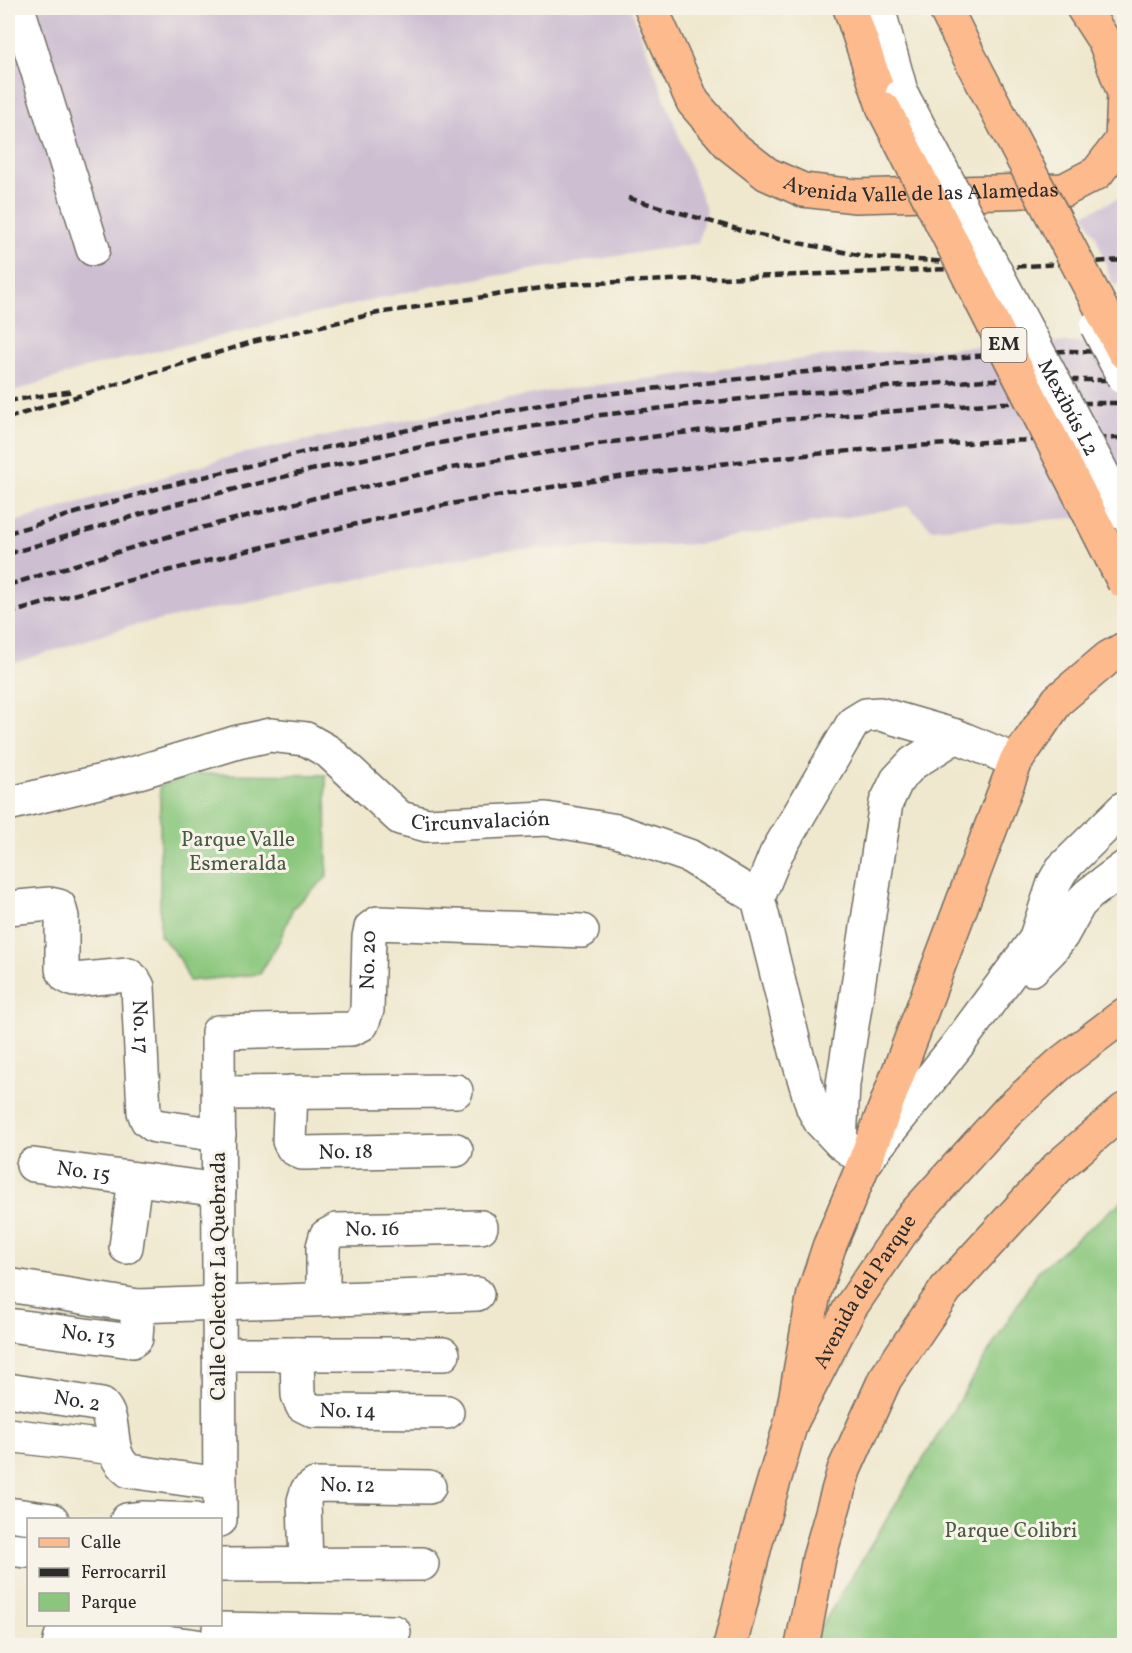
<svg xmlns="http://www.w3.org/2000/svg" width="1132" height="1653" viewBox="0 0 1132 1653" font-family="Vollkorn,serif">
  <rect width="100%" height="100%" fill="#f7f3e8"/>
  <filter id="ink" filterUnits="userSpaceOnUse"><feTurbulence type="fractalNoise" baseFrequency=".0167" numOctaves="2"/><feDisplacementMap in="SourceGraphic" scale="12" xChannelSelector="R" yChannelSelector="G"/><feConvolveMatrix kernelMatrix="1 2 1 2 8 2 1 2 1" color-interpolation-filters="sRGB"/></filter>
  <filter id="wash" filterUnits="userSpaceOnUse"><feTurbulence type="fractalNoise" baseFrequency=".008" numOctaves="4" result="noise"/><feDisplacementMap in="SourceGraphic" scale="24" xChannelSelector="R" yChannelSelector="G"/><feGaussianBlur stdDeviation="1.35" result="paint"/><feColorMatrix in="noise" values="0 0 0 0 0 0 0 0 0 0 0 0 0 0 0 0 0 1.4 0 .05"/><feComposite in="paint" operator="in"/></filter>
  <g filter="url(#wash)">
    <rect width="100%" height="100%" fill="#efe8ce"/>
    <g fill="#cdbed2">
      <path d="M8,8h623l75,201 -8,34 -265,43 -344,81 -81,26z"/>
      <path d="M1124,196v89h-11l-17,-49 -12,-22z"/>
      <path d="M1052,342l72,2v170l-192,15 -24,-23 -209,38 -199,6 -373,77 -119,38v-141l227,-69 308,-63 292,-37z"/>
    </g>
    <g fill="#8ac77d" stroke="#5a7954" stroke-width="1.5">
      <path d="M196,774l130,1 1,102 -34,31 -14,34 -19,32 -71,7 -9,-22 -20,-24v-149z"/>
      <path d="M1124,1199v446l-303,1 -5,-11 222,-364z"/>
    </g>
  </g>
  <g filter="url(#ink)">
    <g fill="none" stroke-linecap="round" stroke-linejoin="round">
      <defs>
        <g id="minor">
          <path d="M18,8l75,241"/>
          <path d="M878,8l24,87"/>
          <path d="M1016,761l-60,-25 -76,-22 -14,1 -13,8 -77,131 -18,44 38,153 17,57 7,13 20,21 25,19 94,-118 76,-103 19,-57 8,-14 62,-61"/>
          <path id="s1" d="M8,804l131,-32 99,-30 32,-7 36,4 23,13 71,66 27,7 119,-6 71,12 72,25 69,42"/>
          <path id="s2" d="M8,908l42,-4 9,2 3,11v52l4,7 8,4 54,-5 6,5 4,7 6,125 3,8 8,6 64,9"/>
          <path d="M1032,969l19,-19 11,-15 17,-31 10,-10 35,-26"/>
          <path id="s3" d="M291,1092l-2,49 4,7 9,5 154,-3"/>
          <path d="M219,1093l237,-2"/>
          <path d="M840,1142l3,-58 43,-281 11,-23 16,-17 43,-27"/>
          <path id="s4" d="M33,1165l186,25"/>
          <path d="M126,1247l9,-68"/>
          <path d="M8,1285l130,21 339,-12"/>
          <path id="s5" d="M323,1298v-51l3,-11 11,-6 144,-3"/>
          <path id="s6" d="M8,1325l124,16 4,-3 2,-32"/>
          <path d="M219,1354h224"/>
          <path id="s7" d="M297,1354l1,41 4,10 12,6 133,1"/>
          <path id="s8" d="M8,1390l94,15c17,17 2,48 27,66l91,13"/>
          <path d="M8,1435l106,13"/>
          <path d="M8,1514l44,6"/>
          <path d="M127,1520l17,-2 51,2"/>
          <path id="s9" d="M220,1520l-2,-488 133,-3 11,-5 5,-14 2,-73 2,-9 7,-5 204,8"/>
          <path d="M8,1549l20,2"/>
          <path d="M220,1565l202,-1"/>
          <path id="s10" d="M306,1565l-2,-64 3,-10 8,-6 114,2"/>
          <path d="M219,1629l175,3"/>
          <path d="M59,1646l2,-9 3,-6 8,-1 125,16"/>
        </g>
        <g id="major">
          <path id="s11" d="M651,8l42,94 37,43 37,29 36,16 53,6 208,-6 33,-17 25,-33 2,-47 -19,-51 -22,-34"/>
          <path d="M850,8l34,101"/>
          <path d="M945,8l28,56"/>
          <path d="M791,1423l23,-130 15,-46 36,-86 151,-400 42,-61 50,-42 16,-9"/>
          <path id="s12" d="M730,1646l26,-104 35,-119 59,-115 61,-90 96,-106 55,-50 62,-47"/>
          <path d="M802,1646l17,-88 25,-88 41,-91 61,-90 112,-122 66,-57"/>
        </g>
      </defs>
      <use href="#minor" stroke="#706d64" stroke-width="36"/>
      <use href="#major" stroke="#706d64" stroke-width="36"/>
      <use href="#minor" stroke="#fff" stroke-width="33"/>
      <use href="#major" stroke="#fcba8d" stroke-width="33"/>
      <g stroke="#2b2b2b" stroke-width="4.5" stroke-dasharray="9 4.5" stroke-linecap="butt">
        <path d="M628,198l127,36 113,23 82,5"/>
        <path d="M8,401l65,-10"/>
        <path d="M8,418l244,-76 126,-29 190,-29 460,-18 96,-6"/>
        <path d="M8,533l155,-46 142,-35 131,-28 153,-28 185,-21 201,-19 92,-5 57,1"/>
        <path d="M8,554l160,-48 143,-36 129,-27 152,-27 185,-21 208,-15h139"/>
        <path d="M8,585l166,-50 141,-37 130,-29 153,-25 182,-24 219,-17h125"/>
        <path d="M8,614c66,-21 135,-37 203,-54 81,-20 163,-42 245,-57 220,-39 444,-63 668,-65"/>
      </g>
      <defs>
        <g id="minor-bridge">
          <path id="s13" d="M902,95l222,419"/>
          <path d="M1097,326l27,52"/>
        </g>
        <g id="major-bridge">
          <path d="M973,64l151,288"/>
          <path d="M884,109l240,473"/>
        </g>
      </defs>
      <use href="#minor-bridge" stroke="#706d64" stroke-width="36" stroke-linecap="butt"/>
      <use href="#major-bridge" stroke="#706d64" stroke-width="36" stroke-linecap="butt"/>
      <use href="#minor-bridge" stroke="#fff" stroke-width="33"/>
      <use href="#major-bridge" stroke="#fcba8d" stroke-width="33"/>
    </g>
  </g>
  <g text-anchor="middle" dominant-baseline="central" stroke-width="6" stroke-linejoin="round" paint-order="stroke">
    <rect fill="#f7f3e8" stroke="#686764" stroke-width="1.5" x="981.5" y="328" width="45" height="34" rx="4.5"/>
    <g font-size="20" font-weight="bold" fill="#2b2b2b">
      <text x="1004" y="345">EM</text>
    </g>
    <g font-size="21" fill="#2b2b2b" stroke="#f7f3e8">
      <text stroke="none"><textPath href="#s11" startOffset="364">Avenida Valle de las Alamedas</textPath></text>
      <text stroke="none"><textPath href="#s13" startOffset="354">Mexibús L2</textPath></text>
      <text stroke="none"><textPath href="#s1" startOffset="512">Circunvalación</textPath></text>
      <text stroke="none"><textPath href="#s9" startOffset="698">No. 20</textPath></text>
      <text stroke="none"><textPath href="#s2" startOffset="242">No. 17</textPath></text>
      <text stroke="none"><textPath href="#s3" startOffset="111">No. 18</textPath></text>
      <text stroke="none"><textPath href="#s4" startOffset="51">No. 15</textPath></text>
      <text stroke="none"><textPath href="#s5" startOffset="110">No. 16</textPath></text>
      <text transform="translate(219 1276) rotate(-90)">Calle Colector La Quebrada</text>
      <text stroke="none"><textPath href="#s12" startOffset="382">Avenida del Parque</textPath></text>
      <text stroke="none"><textPath href="#s6" startOffset="81">No. 13</textPath></text>
      <text stroke="none"><textPath href="#s8" startOffset="70">No. 2</textPath></text>
      <text stroke="none"><textPath href="#s7" startOffset="99">No. 14</textPath></text>
      <text stroke="none"><textPath href="#s10" startOffset="117">No. 12</textPath></text>
    </g>
    <g font-size="21" fill="#485a44" stroke="#f7f3e8">
      <text x="238" y="840">Parque Valle<tspan x="238" dy="24">Esmeralda</tspan></text>
      <text x="1011" y="1531">Parque Colibri</text>
    </g>
  </g>
  <rect width="1132" height="1653" fill="none" stroke="#f7f3e8" stroke-width="30"/>
  <rect x="27" y="1518" width="195" height="108" fill="#f7f3e8" stroke="#a5a39c" stroke-width="1.5"/>
  <rect x="39" y="1538" width="30" height="9" fill="#fcba8d" stroke="#a5a39c" stroke-width="1.5"/>
  <text x="81" y="1548" font-size="18" fill="#2b2b2b">Calle</text>
  <rect x="39" y="1568" width="30" height="9" fill="#2b2b2b" stroke="#a5a39c" stroke-width="1.5"/>
  <text x="81" y="1578" font-size="18" fill="#2b2b2b">Ferrocarril</text>
  <rect x="39" y="1593" width="30" height="18" fill="#8ac77d" stroke="#a5a39c" stroke-width="1.5"/>
  <text x="81" y="1608" font-size="18" fill="#2b2b2b">Parque</text>
</svg>
